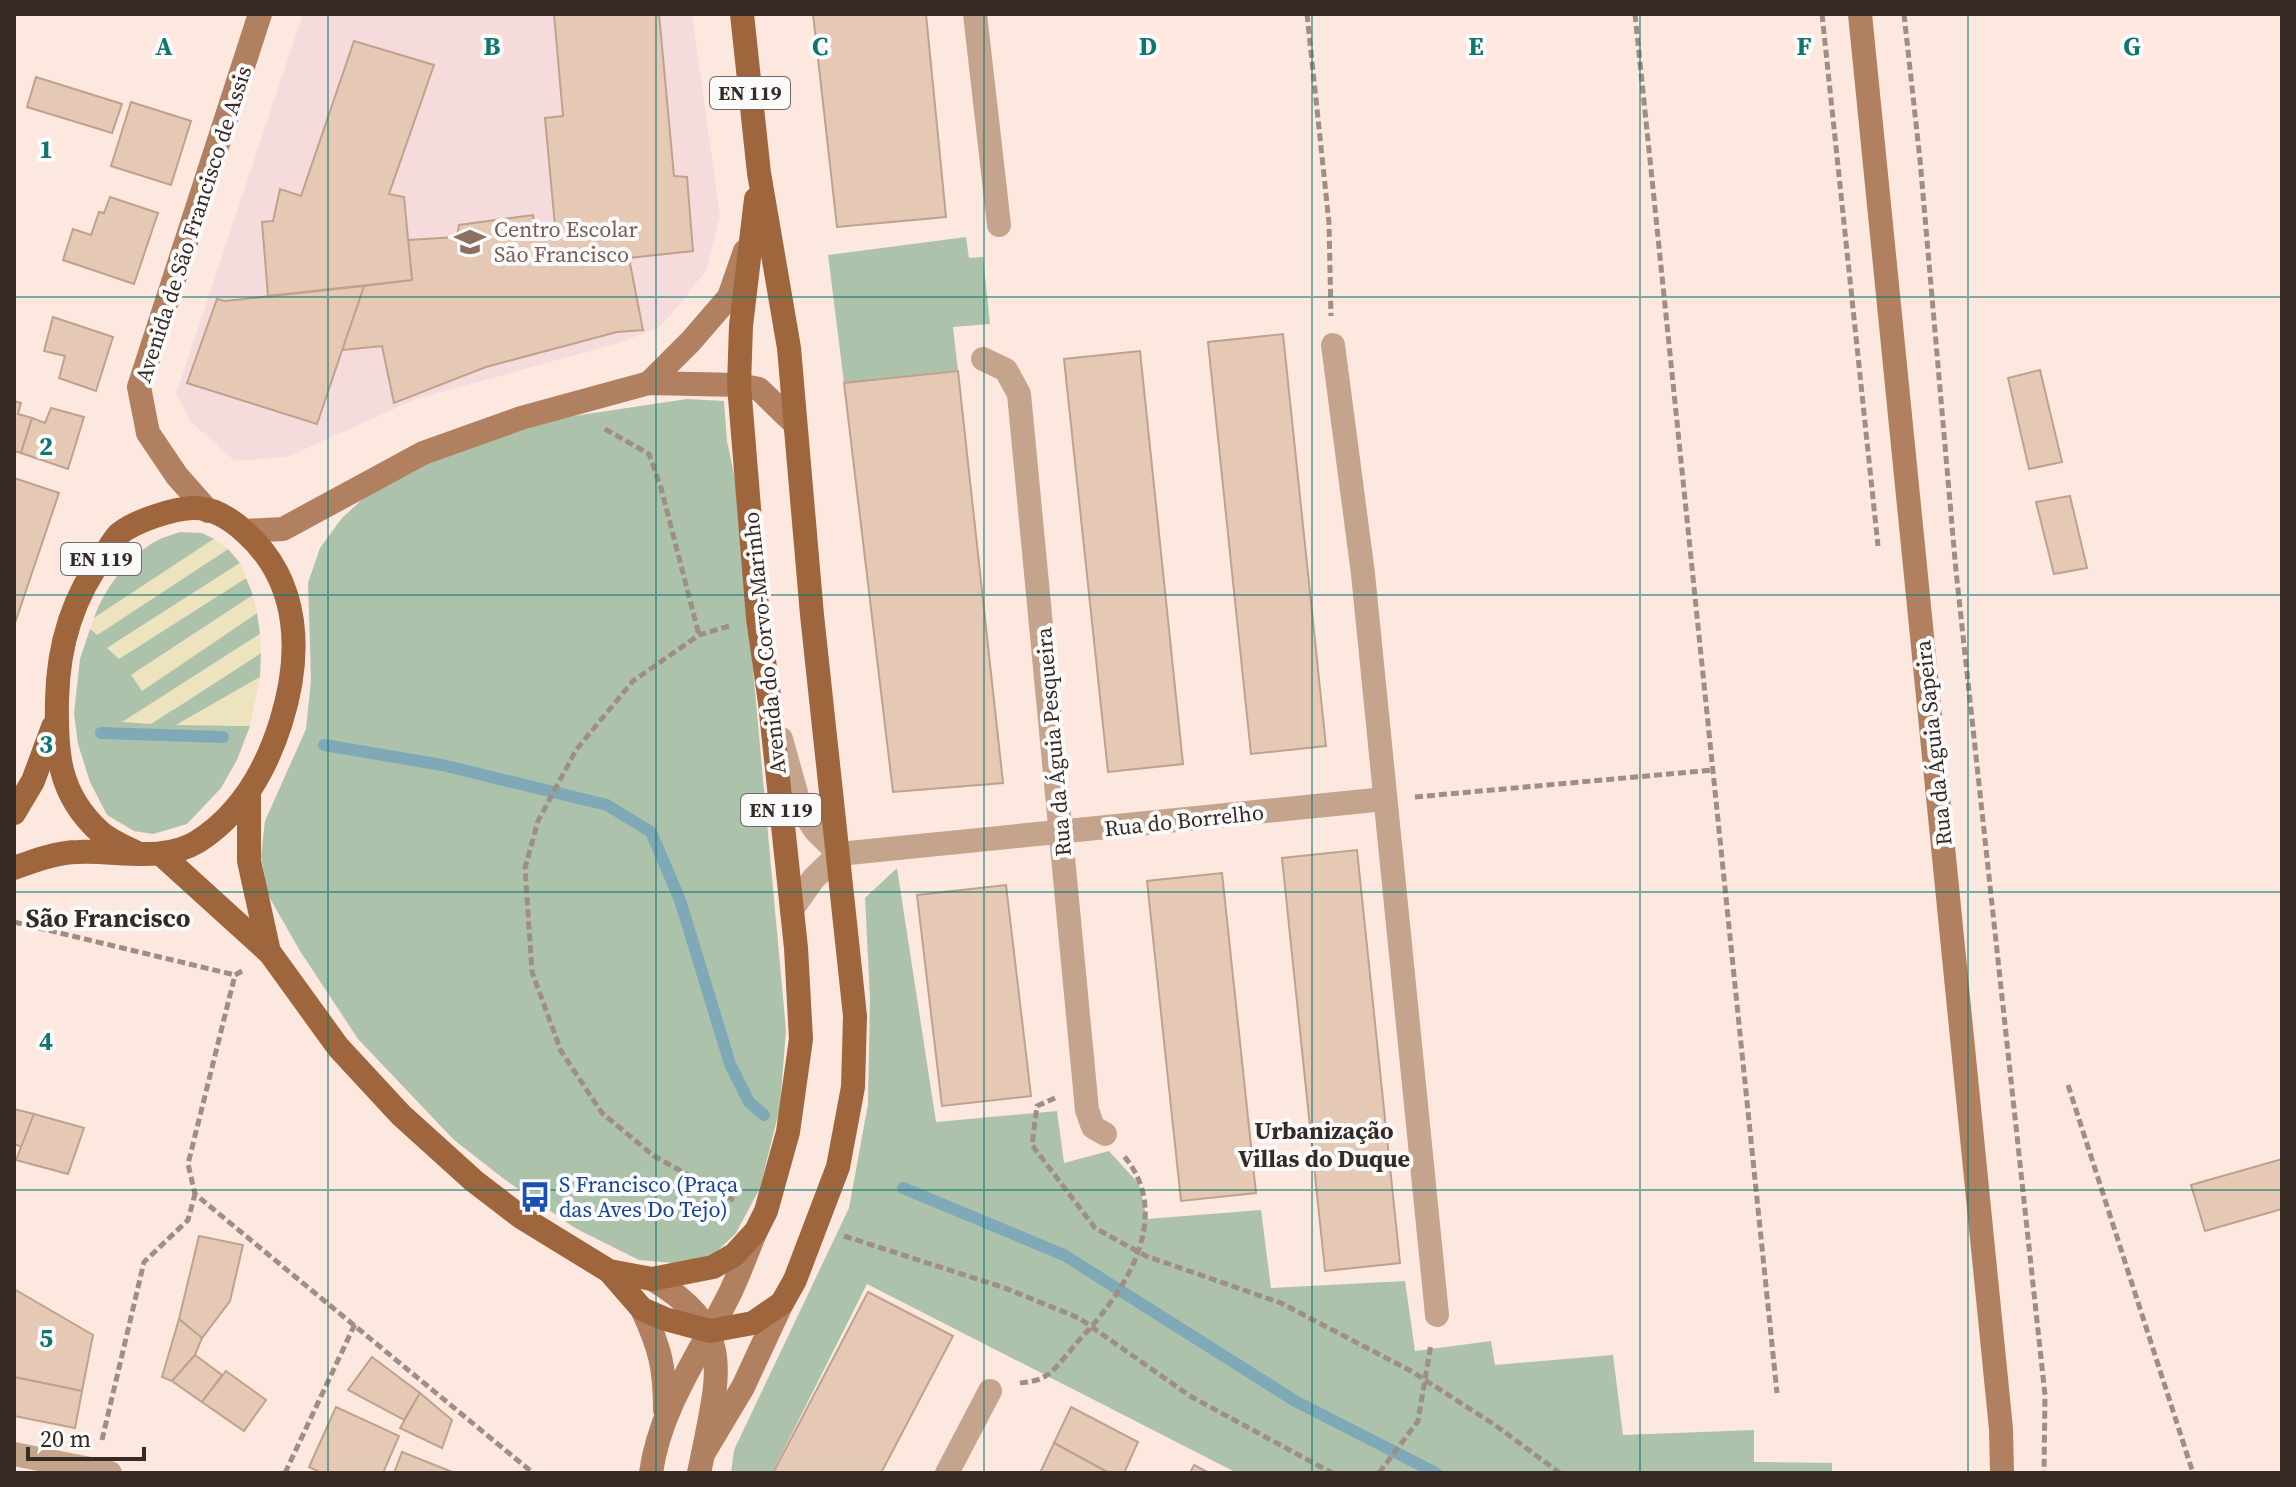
<svg xmlns="http://www.w3.org/2000/svg" width="2296" height="1487" viewBox="0 0 2296 1487" font-family="'Source Serif 4',serif">
  <rect width="100%" height="100%" fill="#fce8de"/>
  <path fill="#f6dbdd" d="M303,14h389l28,202 -13,53 -30,39 -19,20 -43,16 -199,55 -129,58 -52,4 -44,-39 -15,-28z"/>
  <g fill="#adc2ab">
    <path d="M966,237l3,21 14,-1 7,67 -37,3 5,44 -114,12 -16,-128z"/>
    <path d="M687,399l37,2 3,40 9,43 50,546 -6,77 -20,81 -24,45 -24,23 -28,8 -45,-4 -64,-32 -71,-49 -50,-39 -96,-101 -58,-88 -32,-56 -7,-39 4,-35 41,-92 5,-49 -3,-97 12,-35 22,-30 38,-35 79,-35 108,-31z"/>
    <path d="M180,532l22,1 12,6 -120,79c10,-29 35,-62 62,-77 7,-4 16,-6 24,-9z"/>
    <path d="M228,549l12,14 -125,80 13,10 118,-75 7,17 -114,75 10,16 108,-73 3,21 -98,63 11,13 88,-57 -1,24 -82,47 72,2 -13,34 -16,28 -34,36 -34,10 -19,-3 -27,-16 -17,-33 -12,-38 -4,-31 6,-54 10,-30 10,4z"/>
    <path d="M897,868l39,254 121,-11 7,52 45,-12 30,33 8,35 114,-9 10,78 134,-7 10,70 76,-10 4,24 118,-10 10,80 131,-5v32l78,1v10h-595l-370,-189 -95,189h-41l3,-23 115,-242 19,-104 2,-105 -5,-101z"/>
  </g>
  <g fill="#ede3be">
    <path d="M214,539l14,10 -131,86 -7,-6 4,-11z"/>
    <path d="M240,563l6,15 -127,81 -12,-11z"/>
    <path d="M253,595l4,18 -115,78 -11,-16z"/>
    <path d="M260,634l1,19 -110,71 -29,-2z"/>
    <path d="M260,677l-10,49 -74,-1z"/>
  </g>
  <g fill="none" stroke-linecap="round" stroke-linejoin="round">
    <g stroke="#80a9b8" stroke-width="12">
      <path d="M101,733l122,4"/>
      <path d="M324,745l118,20 165,40 44,27 29,68 50,164 19,38 15,13"/>
      <path d="M903,1188l161,67 231,146 141,72"/>
    </g>
  </g>
  <g fill="#e6c9b4" stroke="#bea28e" stroke-width="2">
    <path d="M554,14h105l15,162 13,1 6,74 -64,7 14,72 -26,2 -131,35 -92,36 -12,-57 -40,4 22,-64 48,-6 -4,-40 49,-3 2,-12 74,-10 2,11h20l-10,-108 18,-2z"/>
    <path d="M813,14h113l20,203 -109,10z"/>
    <path d="M354,41l80,24 -45,129 15,3 8,83 -144,16 -6,-74 11,-1 7,-32 21,7z"/>
    <path d="M36,77l86,27 -10,29 -85,-26z"/>
    <path d="M131,102l60,19 -20,64 -60,-19z"/>
    <path d="M110,197l48,16 -24,71 -71,-24 10,-31 18,6 8,-23 5,1z"/>
    <path d="M364,286l-47,138 -130,-41 30,-84 8,2z"/>
    <path d="M53,317l60,20 -17,54 -37,-13 6,-22 -21,-5z"/>
    <path d="M1283,334l43,412 -75,8 -43,-412z"/>
    <path d="M1140,351l43,413 -75,8 -44,-413z"/>
    <path d="M2040,370l22,92 -33,7 -21,-91z"/>
    <path d="M958,371l45,412 -110,9 -49,-409z"/>
    <path d="M14,401l7,2 -3,11 14,4 -11,35 -7,-2z"/>
    <path d="M51,408l33,9 -16,52 -47,-16 11,-35 13,5z"/>
    <path d="M14,478l45,15 -45,133z"/>
    <path d="M2070,496l17,72 -33,6 -18,-72z"/>
    <path d="M1357,850l43,413 -75,8 -43,-413z"/>
    <path d="M1222,873l34,320 -75,8 -34,-320z"/>
    <path d="M1006,885l25,211 -89,10 -25,-211z"/>
    <path d="M14,1109l20,5 -12,33 -8,-3z"/>
    <path d="M34,1114l50,14 -16,46 -52,-14z"/>
    <path d="M2282,1159v50l-77,22 -14,-46z"/>
    <path d="M199,1236l44,9 -13,56 -28,37 -23,-19z"/>
    <path d="M14,1289l79,46 -11,56 -68,-14z"/>
    <path d="M868,1292l85,44 -72,137h-108z"/>
    <path d="M179,1319l23,19 -7,17 -23,26 -10,-4z"/>
    <path d="M195,1355l27,20 -20,27 -30,-21z"/>
    <path d="M372,1357l48,36 -16,27 -56,-30z"/>
    <path d="M226,1371l40,29 -22,31 -42,-29z"/>
    <path d="M14,1377l68,14 -7,37 -61,-12z"/>
    <path d="M420,1393l32,27 -10,28 -42,-20z"/>
    <path d="M336,1407l63,29 -16,37h-62l-12,-6z"/>
    <path d="M1071,1407l67,35 -14,31h-15l-55,-30z"/>
    <path d="M1054,1443l55,30h-69z"/>
    <path d="M402,1452l53,21h-61z"/>
    <path d="M1194,1465l15,8h-19z"/>
  </g>
  <g fill="none" stroke-linecap="round" stroke-linejoin="round">
    <g stroke="#9e8e85" stroke-width="5" stroke-dasharray="8 4" stroke-linecap="butt">
      <path d="M1307,14l22,209 2,93"/>
      <path d="M1635,14l142,1379"/>
      <path d="M1822,14l56,532"/>
      <path d="M1904,14l16,146 36,411 89,824 -1,78"/>
      <path d="M605,429l44,25 12,34 38,147"/>
      <path d="M729,626l-30,9 -66,46 -57,69 -38,71 -13,47 7,104 29,79 41,62 52,43 81,45"/>
      <path d="M1415,797l298,-27"/>
      <path d="M14,922l221,53"/>
      <path d="M242,971l-7,4 -47,189 7,30 338,279"/>
      <path d="M2068,1085l125,388"/>
      <path d="M1055,1098l-18,8 -5,39 63,83 51,28 135,47 130,68 84,54 65,48"/>
      <path d="M844,1236l161,52 74,30 111,78 142,77"/>
      <path d="M1020,1383c7,-1 18,-2 24,-6 12,-6 28,-30 38,-40 44,-47 92,-121 42,-181"/>
      <path d="M102,1440l42,-178 44,-42 7,-26"/>
      <path d="M285,1473l70,-149"/>
      <path d="M1379,1473l39,-52 13,-77"/>
    </g>
    <g stroke="#c5a48e" stroke-width="24">
      <path d="M975,14l24,211"/>
      <path d="M1333,345l30,229 74,741"/>
      <path d="M983,359l23,11 13,24 68,716 6,17 12,7"/>
      <path d="M781,739l19,68 15,23 24,24"/>
      <path d="M839,854l546,-55"/>
      <path d="M792,909l22,-31 25,-24"/>
      <path d="M14,1454l96,19"/>
      <path d="M947,1473l43,-82"/>
    </g>
    <g stroke="#b08060" stroke-width="24">
      <path d="M1860,14l141,1415 1,44"/>
      <path d="M649,383l42,-42 38,-44 16,-46"/>
      <path d="M208,511l-31,-35 -29,-43 -9,-46 121,-373"/>
      <path d="M244,531l39,-2 140,-76 98,-35 128,-35 90,2 20,4 36,35"/>
      <path d="M652,1279c83,49 67,93 51,175"/>
      <path d="M642,1309c18,39 23,58 23,101"/>
      <path d="M651,1473c9,-67 51,-122 80,-182 9,-19 16,-39 24,-58"/>
      <path d="M699,1473l4,-19 40,-67 39,-84"/>
    </g>
    <g stroke="#9f663d" stroke-width="24">
      <path d="M249,793v68l20,91"/>
      <path d="M14,813l19,-32 20,-54"/>
      <path d="M161,854l109,99 68,94 63,68 73,66 47,36 88,54 33,38 23,10 45,12 43,-8 29,-20 13,-23 43,-113 15,-80 2,-71 -43,-401 -23,-267 -30,-175 -17,-159"/>
      <path d="M14,868c19,-7 43,-16 64,-16 39,-2 84,11 119,-10 43,-27 69,-72 84,-120 21,-67 20,-140 -36,-190 -14,-13 -32,-25 -53,-24 -20,1 -57,13 -73,26 -5,5 -10,14 -14,20 -32,42 -47,93 -48,146 -1,53 1,94 43,132 10,9 25,15 37,21"/>
      <path d="M609,1271l43,8 61,-12 21,-12 22,-24 10,-20 22,-79 13,-93 -5,-91 -26,-245 -12,-85 -19,-233 2,-59 15,-127"/>
    </g>
  </g>
  <path fill="none" stroke="#0f766e" stroke-width="2" stroke-opacity="0.55" d="M328,14v1459M656,14v1459M984,14v1459M1312,14v1459M1640,14v1459M1968,14v1459M14,297h2268M14,595h2268M14,892h2268M14,1190h2268"/>
  <defs>
    <symbol id="school-bare" viewBox="-9 -9 18 18"><path d="M0-5L7-2L0 1L-7-2ZM-4 1L0 2.5L4 1V4Q0 6-4 4Z" fill="#8d6e63" stroke="#fafafa" stroke-width="2.5" paint-order="stroke"/></symbol>
    <symbol id="bus-bare" viewBox="-9 -9 18 18"><path d="M-5-6H5V4H4V6H2V4H-2V6H-4V4H-5ZM-3.5-4V0h7V-4ZM-3.5 1.2v1.5H-2V1.2ZM2 1.2v1.5H3.5V1.2Z" fill="#1a4fb4" stroke="#fafafa" stroke-width="2.5" paint-order="stroke"/></symbol>
  </defs>
  <g fill-rule="evenodd">
    <use href="#school-bare" x="448" y="220" width="44" height="44"/>
    <use href="#bus-bare" x="513" y="1175" width="44" height="44"/>
  </g>
  <g text-anchor="middle" dominant-baseline="central" stroke-width="8" stroke-linejoin="round" paint-order="stroke">
    <g fill="#fafafa" stroke="#716864" stroke-width="2">
      <rect x="710" y="77" width="80" height="32" rx="6"/>
      <rect x="61" y="543" width="80" height="32" rx="6"/>
      <rect x="741" y="794" width="80" height="32" rx="6"/>
    </g>
    <g font-size="20" font-weight="bold" fill="#362a24">
      <text x="750" y="93">EN 119</text>
      <text x="101" y="559">EN 119</text>
      <text x="781" y="810">EN 119</text>
    </g>
    <g font-size="22" fill="#362a24" stroke="#fafafa">
      <text transform="translate(193 224) rotate(-72)">Avenida de São Francisco de Assis</text>
      <text transform="translate(764 643) rotate(-96)">Avenida do Corvo-Marinho</text>
      <text transform="translate(1053 742) rotate(-95)">Rua da Águia Pesqueira</text>
      <text transform="translate(1933 743) rotate(-96)">Rua da Águia Sapeira</text>
      <text transform="translate(1184 820) rotate(-6)">Rua do Borrelho</text>
    </g>
    <g font-size="22" fill="#785e54" stroke="#fafafa" text-anchor="start">
      <text x="494" y="229">Centro Escolar<tspan x="494" dy="25">São Francisco</tspan></text>
    </g>
    <g font-size="22" fill="#164399" stroke="#fafafa" text-anchor="start">
      <text x="559" y="1184">S Francisco (Praça<tspan x="559" dy="25">das Aves Do Tejo)</tspan></text>
    </g>
    <g font-size="24" font-weight="bold" fill="#362a24" stroke="#fafafa">
      <text x="1324" y="1130">Urbanização<tspan x="1324" dy="28">Villas do Duque</tspan></text>
    </g>
    <g font-size="26" font-weight="bold" fill="#362a24" stroke="#fafafa">
      <text x="108" y="918">São Francisco</text>
    </g>
  </g>
  <g font-size="26" text-anchor="middle" font-weight="bold" fill="#0f766e" stroke="#fafafa" stroke-width="8" stroke-linejoin="round" paint-order="stroke">
    <text x="164" y="55">A</text>
    <text x="492" y="55">B</text>
    <text x="820" y="55">C</text>
    <text x="1148" y="55">D</text>
    <text x="1476" y="55">E</text>
    <text x="1804" y="55">F</text>
    <text x="2132" y="55">G</text>
    <text x="46" y="158">1</text>
    <text x="46" y="455">2</text>
    <text x="46" y="753">3</text>
    <text x="46" y="1050">4</text>
    <text x="46" y="1347">5</text>
  </g>
  <rect width="2296" height="1487" fill="none" stroke="#362a24" stroke-width="32"/>
  <path d="M28 1447v12h116v-12" fill="none" stroke="#362a24" stroke-width="4"/>
  <text x="40" y="1447" font-size="24" fill="#362a24" stroke="#fafafa" stroke-width="6" paint-order="stroke">20 m</text>
</svg>
